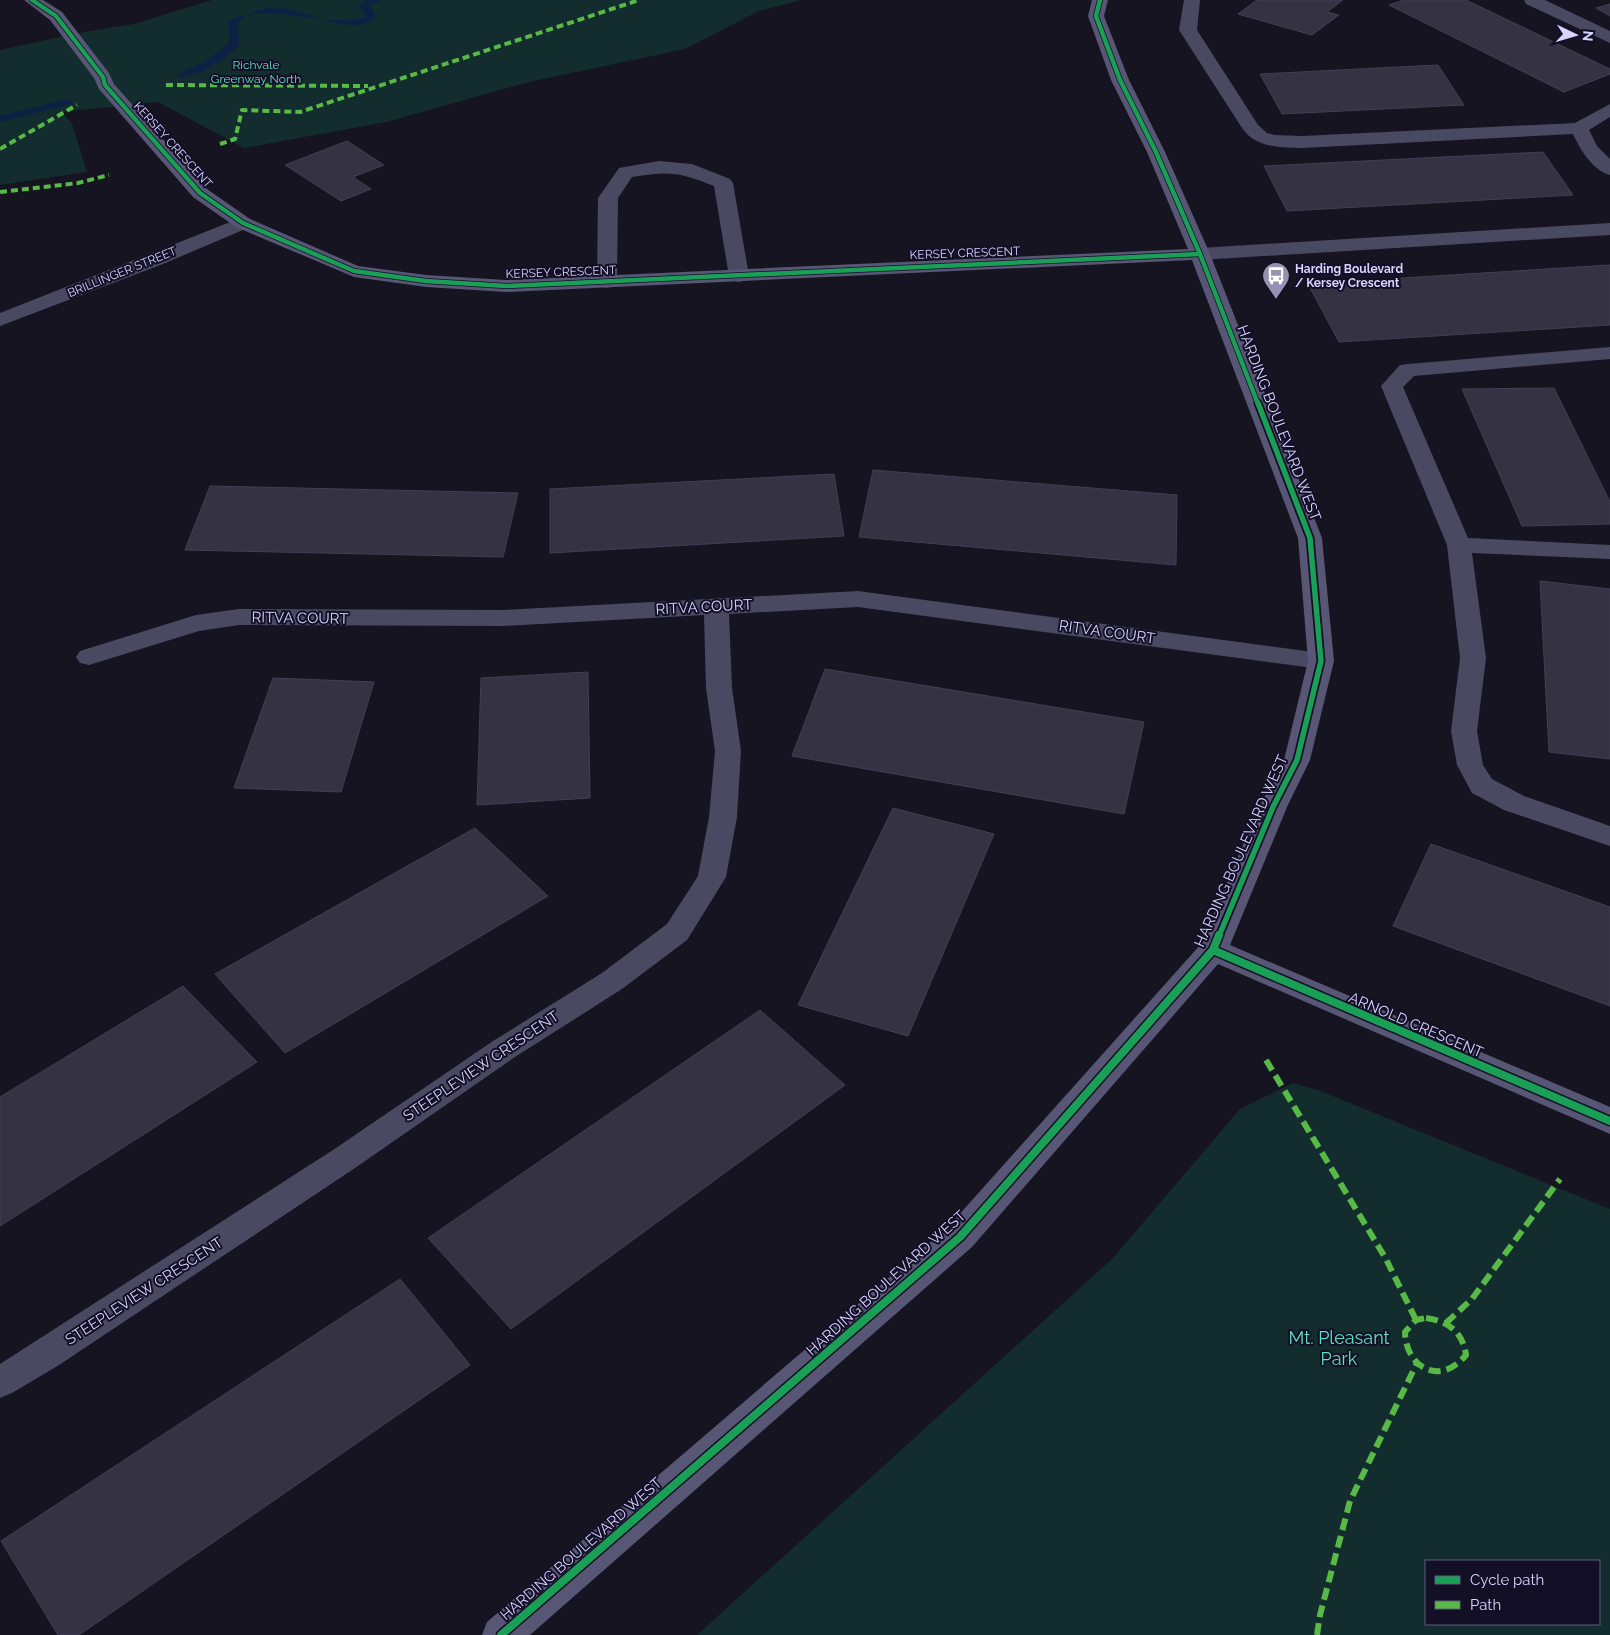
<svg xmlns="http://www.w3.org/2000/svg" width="1610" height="1635" viewBox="0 0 1610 1635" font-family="Raleway,sans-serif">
  <rect width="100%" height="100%" fill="#161421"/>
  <g fill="#132c2d" fill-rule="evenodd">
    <path d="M212,0h589l-42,11 -74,38 -156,33 -143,40 -142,26 -86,-46 -96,10 10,12 15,48 -87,13v-135l78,-17 56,-9z"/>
    <path d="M1293,1083l25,7 292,119v426h-913l416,-377 127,-149zM1426,1561h173v63h-173z"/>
  </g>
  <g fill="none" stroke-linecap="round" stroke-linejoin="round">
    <g fill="#0d2144" fill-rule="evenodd">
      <path d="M367,0h14l-12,5 7,13c-27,22 -78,-15 -110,-10 -11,2 -20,9 -28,14l1,22c-14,18 -36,28 -58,34l-5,-3 30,-14 23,-18 -1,-22c44,-21 92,9 138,-4l-7,-13z"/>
      <path d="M68,99l5,3 -2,2 -71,18v-6z"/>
    </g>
  </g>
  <g fill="#343243" stroke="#433f54">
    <path d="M1257,0h86l-16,12 12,3 -27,20 -74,-21z"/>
    <path d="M1404,0h62l144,69v5l-46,18 -175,-87z"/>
    <path d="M1610,4v12l-14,-8z"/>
    <path d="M1438,65l26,40 -182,9 -22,-40z"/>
    <path d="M347,141l37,24 -31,12 18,12 -30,12 -56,-36z"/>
    <path d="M1543,152l30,43 -286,16 -23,-45z"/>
    <path d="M1610,265v60l-271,17 -31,-58z"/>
    <path d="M1554,388l56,114v22l-88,2 -60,-137z"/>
    <path d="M873,470l304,25 -1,70 -317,-28z"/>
    <path d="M834,474l10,62 -294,17v-64z"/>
    <path d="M210,486l308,7 -15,64 -318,-7z"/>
    <path d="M1540,581l70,8v170l-61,-7z"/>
    <path d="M825,669l319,53 -20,92 -332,-58z"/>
    <path d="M588,672l2,126 -113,7 4,-127z"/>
    <path d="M273,678l101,4 -33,110 -107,-4z"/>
    <path d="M893,808l101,26 -86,202 -110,-31z"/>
    <path d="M475,828l73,68 -263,157 -70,-79z"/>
    <path d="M1431,844l179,63v99l-217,-80z"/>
    <path d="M183,986l74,76 -257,164v-129z"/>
    <path d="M760,1010l85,75 -334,244 -83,-91z"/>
    <path d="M400,1279l70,86 -391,270h-21l-57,-94z"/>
  </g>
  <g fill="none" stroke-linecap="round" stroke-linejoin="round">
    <g fill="#4a4962" fill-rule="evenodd">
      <path d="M1184,0h16l-3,30 61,95 9,8 8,2 27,1 273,-13 35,-19v13l-21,13 8,16 13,13v16c-18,-5 -30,-26 -37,-41l-271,14c-23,-1 -46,0 -60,-20l-63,-98z"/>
      <path d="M1524,0h21l65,31v12l-84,-39z"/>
      <path d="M659,161l33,3 38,15 3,4 16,93 -3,4 -7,2 -7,-2 -3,-4 -15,-90c-36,-14 -44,-15 -82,-9l-14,21 -1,84 -3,4 -7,2 -7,-2 -3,-4 1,-84 21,-30z"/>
      <path d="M243,217l7,2 3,4 -3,4 -87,37 -163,62v-13z"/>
      <path d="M1610,223v12l-410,25 -7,-2 -3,-4 3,-4 7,-2z"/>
      <path d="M1610,347v12l-196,17 -11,11 65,151 142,7v14l-138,-6 14,105 -9,73 6,34 9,14 32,17 86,30v20l-106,-36 -32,-17 -15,-28 -6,-34 9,-73 -13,-113 -66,-159 19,-21 8,-1z"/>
      <path d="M858,591l463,62 9,2 4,6 -4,6 -9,2 -463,-62 -129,7 3,74 9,63 -4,66 -11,60 -39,63 -65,49 -107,68 -160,111 -296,197 -47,28 -12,5v-34l333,-214 160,-109 109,-68 65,-49 31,-48 11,-59 6,-66 -9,-63 -2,-73 -201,11 -264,-1 -40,6 -110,34 -9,-2 -4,-6 4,-6 116,-36 43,-6 264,1z"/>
    </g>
    <path fill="#575674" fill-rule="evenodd" d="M24,0h19l19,12 47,61 5,11 93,105 43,30 108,47 68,9 80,5 682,-31 -41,-97 -36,-72 -23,-64 4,-16h16l-4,16 25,64 36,72 45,102 112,284 12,123 -24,99 -23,47 -57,138 380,162v27l-392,-170 -246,283 -442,388h-48l5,-13 461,-395 253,-283 58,-137 25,-47 24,-99 -10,-123 -106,-278 -686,32 -80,-5 -72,-10 -118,-50 -43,-30 -94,-108 -5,-11 -44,-58z"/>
    <g stroke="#58b947" stroke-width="4" stroke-dasharray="7 4" stroke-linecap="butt">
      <path d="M166,85l202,1"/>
      <path d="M220,144l15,-5 7,-29 58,2 339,-112"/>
      <path d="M0,149l77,-44"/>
      <path d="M0,192l78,-9 31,-8"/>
    </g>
    <g stroke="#58b947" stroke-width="6" stroke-dasharray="12 6" stroke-linecap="butt">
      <path d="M1266,1060l120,199 30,61"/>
      <path d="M1426,1318c22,3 37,14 40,37 -25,31 -60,14 -61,-23l11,-12z"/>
      <path d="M1446,1323l26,-24 88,-120"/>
      <path d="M1317,1635l3,-20 30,-114 67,-138"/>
    </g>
    <defs>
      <g id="cycleway-far2">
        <path d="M32,0l24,16 47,61 2,8 95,108 43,30 111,48 72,10 80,5 694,-32"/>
        <path d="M1100,0l-4,16 24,64 36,72 44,102 58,150"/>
      </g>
      <path id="cycleway-far1" d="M1219,936l54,-129 24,-47 24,-99 -11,-123 -52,-135"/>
      <g id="cycleway">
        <path d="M1213,950l397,171"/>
        <path d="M501,1635l459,-398 253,-287 6,-15"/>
      </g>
    </defs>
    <use href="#cycleway-far2" stroke="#130f26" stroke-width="6"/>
    <use href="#cycleway-far1" stroke="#130f26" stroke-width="9"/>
    <use href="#cycleway" stroke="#130f26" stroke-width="11"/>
    <use href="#cycleway-far2" stroke="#1a9f57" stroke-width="4.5"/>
    <use href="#cycleway-far1" stroke="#1a9f57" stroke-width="5.5"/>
    <use href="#cycleway" stroke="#1a9f57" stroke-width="8"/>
  </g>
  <defs>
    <symbol id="bus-pin" viewBox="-11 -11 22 30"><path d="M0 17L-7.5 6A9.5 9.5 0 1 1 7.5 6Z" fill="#9591b1" stroke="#130f26"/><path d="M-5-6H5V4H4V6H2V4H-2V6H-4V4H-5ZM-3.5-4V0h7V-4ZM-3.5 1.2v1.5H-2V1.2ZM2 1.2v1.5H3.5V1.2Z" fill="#fff"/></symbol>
  </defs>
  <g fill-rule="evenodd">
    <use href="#bus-pin" x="1260" y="260" width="32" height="43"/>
  </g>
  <g text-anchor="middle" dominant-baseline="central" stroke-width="4" stroke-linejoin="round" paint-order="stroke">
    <g font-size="12" fill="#5fe0c0" stroke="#130f26">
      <text x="256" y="65">Richvale<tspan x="256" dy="14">Greenway North</tspan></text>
    </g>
    <g font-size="12" fill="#d9d4ff" stroke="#130f26">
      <text transform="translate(173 145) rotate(48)">KERSEY CRESCENT</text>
      <text transform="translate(965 253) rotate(-2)">KERSEY CRESCENT</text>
      <text transform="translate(122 272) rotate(-22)">BRILLINGER STREET</text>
      <text transform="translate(561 272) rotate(-2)">KERSEY CRESCENT</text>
    </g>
    <g font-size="12" font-weight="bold" fill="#d9d4ff" stroke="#130f26" text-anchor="start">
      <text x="1295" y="269">Harding Boulevard<tspan x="1295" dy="14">/ Kersey Crescent</tspan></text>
    </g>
    <g font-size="15" fill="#d9d4ff" stroke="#130f26">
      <text transform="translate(1279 423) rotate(69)">HARDING BOULEVARD WEST</text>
      <text transform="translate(704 607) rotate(-3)">RITVA COURT</text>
      <text transform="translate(300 618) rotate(1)">RITVA COURT</text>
      <text transform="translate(1107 632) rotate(8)">RITVA COURT</text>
      <text transform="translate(1241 851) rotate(-66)">HARDING BOULEVARD WEST</text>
      <text transform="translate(1416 1025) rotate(23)">ARNOLD CRESCENT</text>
      <text transform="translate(481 1066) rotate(-34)">STEEPLEVIEW CRESCENT</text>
      <text transform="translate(886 1283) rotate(-42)">HARDING BOULEVARD WEST</text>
      <text transform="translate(144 1291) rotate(-33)">STEEPLEVIEW CRESCENT</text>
      <text transform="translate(581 1549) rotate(-41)">HARDING BOULEVARD WEST</text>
    </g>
    <g font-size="18" fill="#5fe0c0" stroke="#130f26">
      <text x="1339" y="1337">Mt. Pleasant<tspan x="1339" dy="21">Park</tspan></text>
    </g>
  </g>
  <rect x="1425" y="1560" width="175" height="65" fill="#130f26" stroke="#625e7d"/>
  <rect x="1435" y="1576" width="25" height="8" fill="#1a9f57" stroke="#625e7d"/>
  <text x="1470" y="1585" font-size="15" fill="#d9d4ff">Cycle path</text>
  <rect x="1435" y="1601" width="25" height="8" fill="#58b947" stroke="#625e7d"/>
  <text x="1470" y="1610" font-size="15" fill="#d9d4ff">Path</text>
  <g transform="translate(1575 35) rotate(95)" stroke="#130f26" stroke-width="4" paint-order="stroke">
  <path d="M0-4L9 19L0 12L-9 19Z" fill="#d9d4ff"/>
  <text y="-8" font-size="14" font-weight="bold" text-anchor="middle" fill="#d9d4ff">N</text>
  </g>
</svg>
